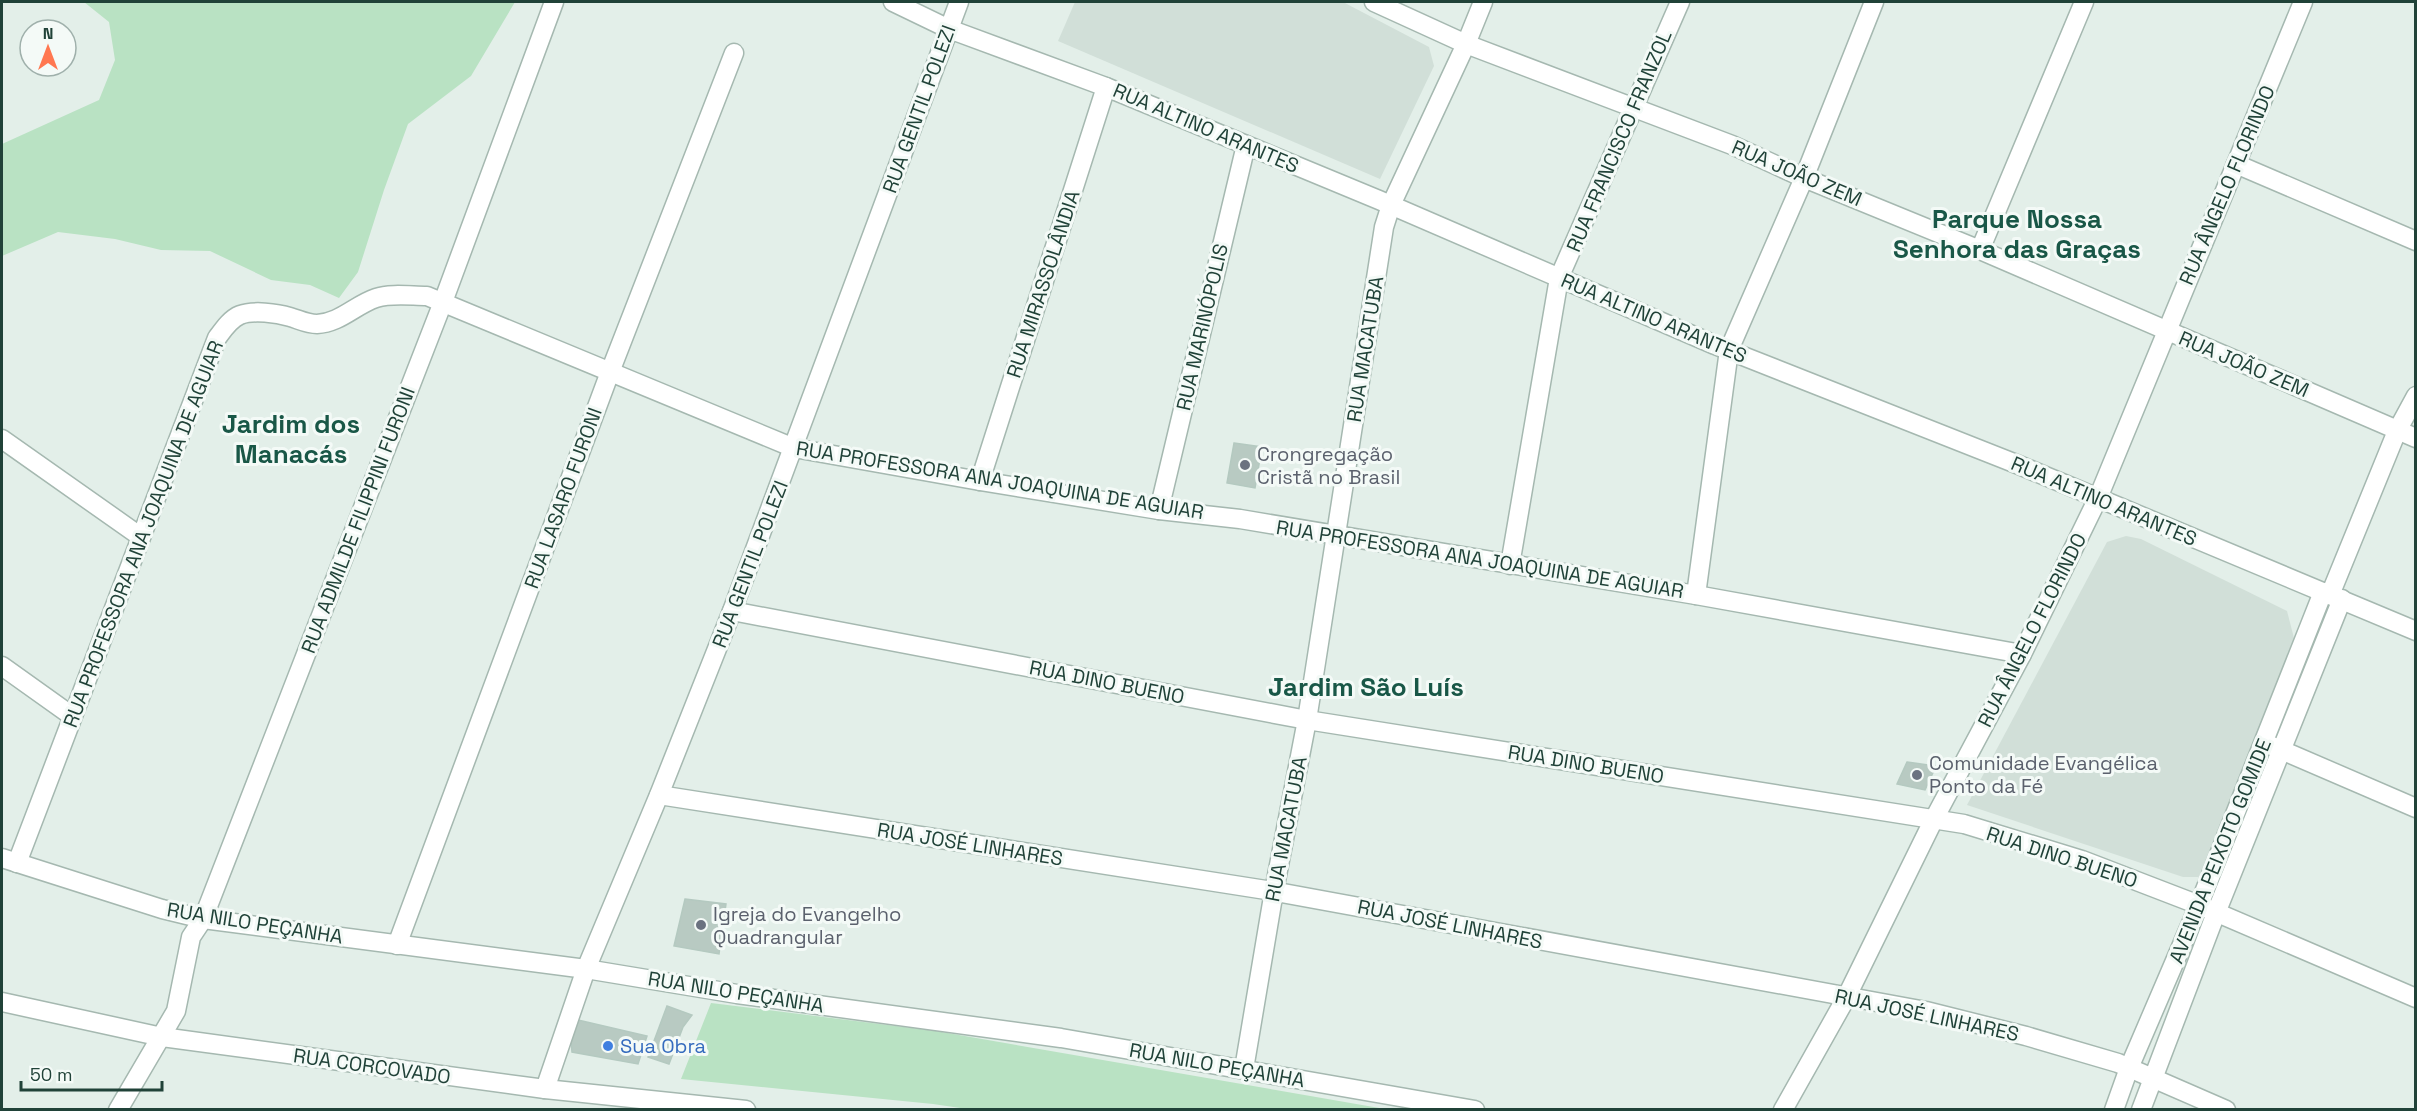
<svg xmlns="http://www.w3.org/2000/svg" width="2417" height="1111" viewBox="0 0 2417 1111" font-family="'Space Grotesk',sans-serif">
  <rect width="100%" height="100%" fill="#e3efe9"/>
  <g fill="#d1dfd8">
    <path d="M1075,2h268l86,45 5,19 -54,113 -322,-138z"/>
    <path d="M2126,536l15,3 146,72 8,31 -89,235h-23l-216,-72 140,-263z"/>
  </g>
  <g fill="#b9e2c3">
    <path d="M84,2h431l-44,74 -63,48 -24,66 -26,82 -19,26 -29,-13 -39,-5 -61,-29 -49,-1 -46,-11 -57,-7 -56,24v-112l97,-44 16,-40 -6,-38z"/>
    <path d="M711,1003l225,28 449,78h-418l-34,-5 -252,-25z"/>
  </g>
  <g fill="#b8cac2" stroke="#b4c9c0" stroke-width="1.5">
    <path d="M1234,443l28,4 -7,41 -28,-5z"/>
    <path d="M1907,762l29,4 -11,24 -28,-6z"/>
    <path d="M685,899l41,5 -7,50 -45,-8z"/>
    <path d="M667,1006l25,9 -9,12 -14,37 -21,-7z"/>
    <path d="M578,1020l69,16 -9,28 -66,-12 -1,-12z"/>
  </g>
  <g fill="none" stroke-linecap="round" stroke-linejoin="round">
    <defs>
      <g id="minor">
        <path d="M893,2l56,27 157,58 273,113 336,145 304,120 397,166"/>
        <path d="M1374,2l92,42 266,101 72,33 176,72 436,188"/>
        <path d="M2236,164l180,77"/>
        <path d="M1980,250l104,-248"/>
        <path d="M2,439l139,98"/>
        <path d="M980,481l126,-394"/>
        <path d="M1159,510l87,-365"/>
        <path d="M1510,565l49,-287 121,-276"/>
        <path d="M1696,595l33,-245 75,-172 70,-176"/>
        <path d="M2330,595l67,-164 19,-35"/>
        <path d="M732,611l575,109 657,104 118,36 117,45 217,93"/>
        <path d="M2,666l70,50"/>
        <path d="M2272,746l144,62"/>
        <path d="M659,795l607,95 660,121 100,25 92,27 108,47"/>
        <path d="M2,858l160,51 41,10 383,50 151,25 324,44 414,72"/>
        <path d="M17,863l200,-525c6,-8 13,-19 23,-23 13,-5 37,-2 50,2 10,3 17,7 27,7 23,-1 38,-19 59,-26 15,-5 35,-2 51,-2l367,152 186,33 179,29 81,9 456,76 326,59"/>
        <path d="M397,945l213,-573 124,-319"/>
        <path d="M2,1002l160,35 383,52 201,21"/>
        <path d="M1244,1069l30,-178 33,-171 77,-493 7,-22 75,-161 17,-42"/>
        <path d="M545,1089l41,-120 73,-174 73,-184 227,-609"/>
        <path d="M118,1110l58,-99 15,-74 12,-18 240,-617 111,-300"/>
        <path d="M1783,1110l63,-112 88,-179 88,-165 76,-156 205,-496"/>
        <path d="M2114,1110l15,-42 70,-163 124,-313"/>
        <path d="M2141,1110l75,-197 126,-314"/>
      </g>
    </defs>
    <use href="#minor" stroke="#a5b8b0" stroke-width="21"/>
    <use href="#minor" stroke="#fff" stroke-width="18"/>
  </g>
  <g fill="#6b7280" stroke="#f4faf7" stroke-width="2">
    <circle cx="1245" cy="465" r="6"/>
    <circle cx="1917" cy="775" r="6"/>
    <circle cx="701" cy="925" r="6"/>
  </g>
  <circle fill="#3f7fe0" stroke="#f4faf7" stroke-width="2" cx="608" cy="1046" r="6"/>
  <g text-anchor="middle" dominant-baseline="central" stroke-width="6" stroke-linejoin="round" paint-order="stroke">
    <g font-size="20" fill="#204238" stroke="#f4faf7">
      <text transform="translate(919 109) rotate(-70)">RUA GENTIL POLEZI</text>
      <text transform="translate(1206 128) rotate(23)">RUA ALTINO ARANTES</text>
      <text transform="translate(1619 141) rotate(-67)">RUA FRANCISCO FRANZOL</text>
      <text transform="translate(1797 173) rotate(23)">RUA JOÃO ZEM</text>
      <text transform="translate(2227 185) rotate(-67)">RUA ÂNGELO FLORINDO</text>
      <text transform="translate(1043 284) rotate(-72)">RUA MIRASSOLÂNDIA</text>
      <text transform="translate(1654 318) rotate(23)">RUA ALTINO ARANTES</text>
      <text transform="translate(1202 327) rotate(-77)">RUA MARINÓPOLIS</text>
      <text transform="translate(1365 349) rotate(-81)">RUA MACATUBA</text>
      <text transform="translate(2244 364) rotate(23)">RUA JOÃO ZEM</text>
      <text transform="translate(1000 480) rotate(9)">RUA PROFESSORA ANA JOAQUINA DE AGUIAR</text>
      <text transform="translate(563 498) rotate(-70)">RUA LASARO FURONI</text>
      <text transform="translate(2104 501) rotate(23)">RUA ALTINO ARANTES</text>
      <text transform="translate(358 520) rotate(-69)">RUA ADMILDE FILIPPINI FURONI</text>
      <text transform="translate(143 534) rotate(-69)">RUA PROFESSORA ANA JOAQUINA DE AGUIAR</text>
      <text transform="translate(1480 559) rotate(9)">RUA PROFESSORA ANA JOAQUINA DE AGUIAR</text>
      <text transform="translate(750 564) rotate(-69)">RUA GENTIL POLEZI</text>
      <text transform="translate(2032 630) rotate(-63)">RUA ÂNGELO FLORINDO</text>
      <text transform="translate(1107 682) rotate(11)">RUA DINO BUENO</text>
      <text transform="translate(1586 764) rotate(9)">RUA DINO BUENO</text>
      <text transform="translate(1286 829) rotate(-79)">RUA MACATUBA</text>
      <text transform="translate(970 844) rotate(9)">RUA JOSÉ LINHARES</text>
      <text transform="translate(2220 851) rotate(-68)">AVENIDA PEIXOTO GOMIDE</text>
      <text transform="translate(2062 857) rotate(18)">RUA DINO BUENO</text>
      <text transform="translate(255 923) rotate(9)">RUA NILO PEÇANHA</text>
      <text transform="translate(1450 924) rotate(11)">RUA JOSÉ LINHARES</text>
      <text transform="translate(736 992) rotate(9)">RUA NILO PEÇANHA</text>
      <text transform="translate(1927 1015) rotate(12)">RUA JOSÉ LINHARES</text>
      <text transform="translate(1217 1065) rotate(10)">RUA NILO PEÇANHA</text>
      <text transform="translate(372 1066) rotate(8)">RUA CORCOVADO</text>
    </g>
    <g font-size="20" fill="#5b616d" stroke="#f4faf7" text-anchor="start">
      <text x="1257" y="454">Crongregação<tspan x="1257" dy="23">Cristã no Brasil</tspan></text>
      <text x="1929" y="763">Comunidade Evangélica<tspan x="1929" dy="23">Ponto da Fé</tspan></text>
      <text x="713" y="914">Igreja do Evangelho<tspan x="713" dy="23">Quadrangular</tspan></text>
    </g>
    <g font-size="20" fill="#366cbe" stroke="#f4faf7" text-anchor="start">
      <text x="620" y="1046">Sua Obra</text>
    </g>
    <g font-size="26" font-weight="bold" fill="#195747" stroke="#f4faf7">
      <text x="2017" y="219">Parque Nossa<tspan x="2017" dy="30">Senhora das Graças</tspan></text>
      <text x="291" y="424">Jardim dos<tspan x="291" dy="30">Manacás</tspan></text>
      <text x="1366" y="687">Jardim São Luís</text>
    </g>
  </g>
  <rect width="2417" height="1111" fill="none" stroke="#204238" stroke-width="6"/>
  <g transform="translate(48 48)"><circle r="28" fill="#f4faf7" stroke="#9fb0ab" stroke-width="1.5"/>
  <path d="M0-4.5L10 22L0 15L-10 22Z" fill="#ff7750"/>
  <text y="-9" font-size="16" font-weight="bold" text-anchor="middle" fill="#204238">N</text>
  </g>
  <path d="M21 1081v9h141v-9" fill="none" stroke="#204238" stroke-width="3"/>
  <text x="30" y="1081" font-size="18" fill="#204238" stroke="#f4faf7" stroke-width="4.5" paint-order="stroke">50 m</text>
</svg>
